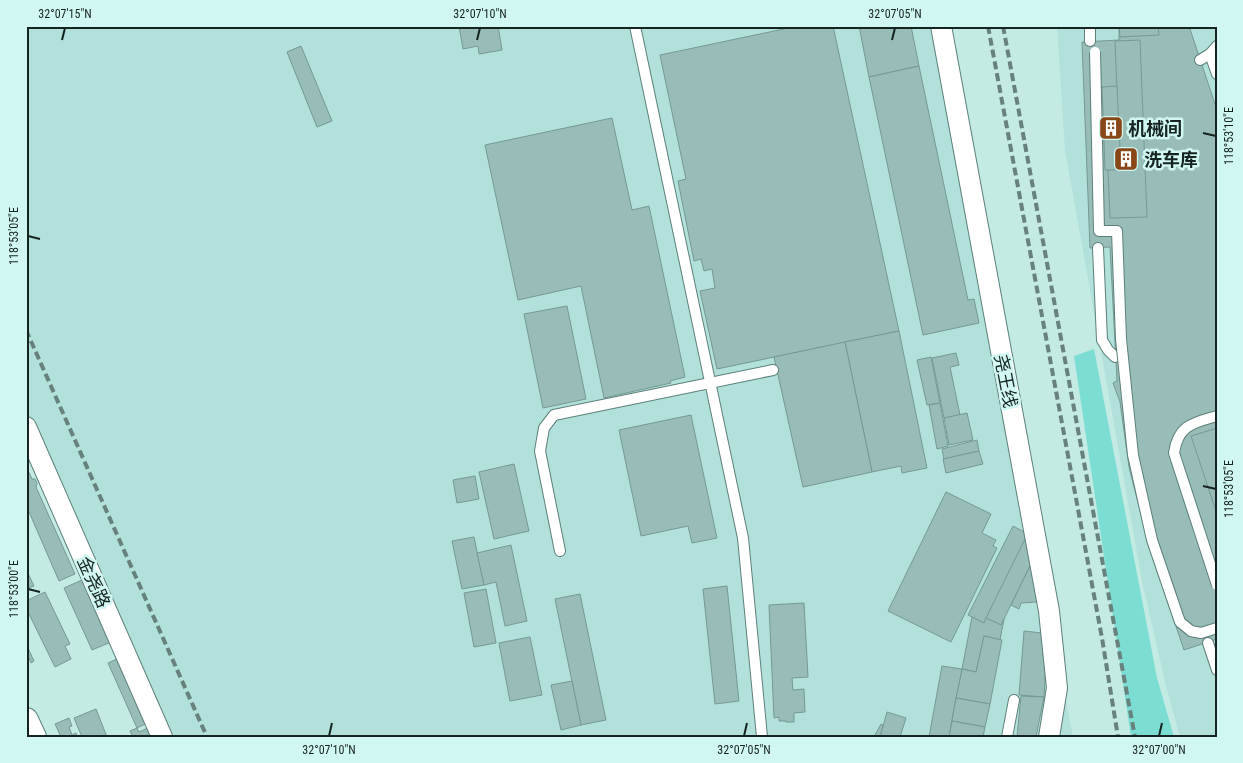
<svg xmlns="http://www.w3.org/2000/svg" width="1243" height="763" viewBox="0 0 1243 763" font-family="'Roboto Condensed','Noto Sans SC',sans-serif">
  <rect width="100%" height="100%" fill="#c4eae4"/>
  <g fill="#b1e1da">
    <path d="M26,26h908l139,711h-905l-142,-309z"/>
    <path d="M1057,26h160v711h-37l-14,-51 -24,-105 -77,-431z"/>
  </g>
  <path fill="#7cded2" d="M1094,349l63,329 17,59h-43l-57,-381z"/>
  <g fill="#98bdb8" stroke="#759994">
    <path d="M459,26h39l4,24 -23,4 -1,-8 -15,3z"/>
    <path d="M798,26h35l66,305 -182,38 -17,-78 15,-3 -3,-19 -8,2 -3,-12 -7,2 -16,-80 8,-2 -26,-124z"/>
    <path d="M859,26h52l8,40 -50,11z"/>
    <path d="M1119,26h70l28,84v529l-33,11 -35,-104 -20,-79 -9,-65 -7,-19 4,-2 -7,-134 -20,1 -8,-206 37,-2z"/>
    <path d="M1119,26h39l1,9 -39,2z"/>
    <path d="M1140,40l7,177 -37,1 -5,-118h5l-1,-11h8l-2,-48z"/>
    <path d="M301,46l31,75 -15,6 -30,-75z"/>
    <path d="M919,66l49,234 6,-1 5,24 -56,12 -54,-258z"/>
    <path d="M1117,86l4,84h-16l-3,-83z"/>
    <path d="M612,118l20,92 17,-4 36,171 -15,4 1,2 -67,15 -23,-112 -63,14 -33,-155z"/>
    <path d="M567,306l19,93 -43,9 -19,-94z"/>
    <path d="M899,331l28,137 -25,5 -1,-7 -29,6 -27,-130z"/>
    <path d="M845,342l27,130 -69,15 -29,-130z"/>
    <path d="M956,353l3,12 -9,2 10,48 -16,3 -12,-60z"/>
    <path d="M931,357l9,46 -13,2 -10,-45z"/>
    <path d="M940,403l8,43 -11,3 -8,-44z"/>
    <path d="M967,413l6,27 -24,5 -5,-27z"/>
    <path d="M691,415l26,123 -25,5 -4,-17 -47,10 -22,-106z"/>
    <path d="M1217,428v86l-26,-78z"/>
    <path d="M977,440l2,11 -35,8 -2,-10z"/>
    <path d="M979,451l4,13 -37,9 -3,-14z"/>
    <path d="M514,464l15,67 -35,8 -15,-67z"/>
    <path d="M26,466l6,13h3l2,4 -1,4 39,87 -16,7 -33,-76z"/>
    <path d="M475,476l4,23 -22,4 -4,-23z"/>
    <path d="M946,492l45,22 -9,19 14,7 -3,6 4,2 -46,94 -63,-31z"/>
    <path d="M1013,526l13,7 1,4 -43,86 -16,-8z"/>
    <path d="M474,537l10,48 -22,4 -10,-48z"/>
    <path d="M1025,539l3,2 3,23 -30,61 -15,-7z"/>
    <path d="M511,545l16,76 -22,5 -9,-44 -12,3 -7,-32z"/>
    <path d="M1031,564l6,38 -16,1 -2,6 -8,-4z"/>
    <path d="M26,569l8,17 -8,3z"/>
    <path d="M82,580l29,62 -19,8 -28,-62z"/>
    <path d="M727,586l12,115 -24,3 -12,-115z"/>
    <path d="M486,589l10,54 -22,4 -10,-54z"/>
    <path d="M45,592l25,52 -5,2 6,13 -16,8 -29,-59v-7z"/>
    <path d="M580,594l26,126 -25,5 -26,-126z"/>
    <path d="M804,603l4,74 -16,1 1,12 11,-1 1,23 -11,1v9h-8v-1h-7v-4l-5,1 -5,-113z"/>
    <path d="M972,617l12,6 2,-5 15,7 3,-6 -4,21 -16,-4 -8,36 -14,-3z"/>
    <path d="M1024,631l18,2 4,29 -2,35 -25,-2z"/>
    <path d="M984,636l18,4 -12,64 -34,-6 6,-29 14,3z"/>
    <path d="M530,637l12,58 -32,6 -11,-58z"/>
    <path d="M26,644l8,17 -3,2 -2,-5 -3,1z"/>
    <path d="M121,657l33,63 -17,8 -29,-65z"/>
    <path d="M942,666l20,3 -6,29 -7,39h-20z"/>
    <path d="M572,681l9,44 -20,5 -10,-45z"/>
    <path d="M1021,696l23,1 -8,40h-19z"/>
    <path d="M956,698l34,6 -5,23 -33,-6z"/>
    <path d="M96,709l11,28h-25l-8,-19z"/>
    <path d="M887,712l19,6 -6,19h-20z"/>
    <path d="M69,718l3,8 -3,1 3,8 4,-2 1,4h-16l-6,-13z"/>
    <path d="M952,721l33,6 -2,10h-34z"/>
    <path d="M881,724l2,1 -3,12h-6z"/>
    <path d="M152,726l5,11h-24l-3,-6 7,-3 2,4z"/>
  </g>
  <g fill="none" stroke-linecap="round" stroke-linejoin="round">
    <defs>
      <g id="service">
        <path d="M635,26l108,512 19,199"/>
        <path d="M1090,26v15"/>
        <path d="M1210,54l7,20"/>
        <path d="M1200,60l10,-6 7,-8"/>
        <path d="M1098,248l4,92 6,10 7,7"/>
        <path d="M560,551l-20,-100 4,-23 10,-13 219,-45"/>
        <path d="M1208,643l9,27"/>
        <path d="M1007,737l7,-37"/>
      </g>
      <g id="minor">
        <path d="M941,26l108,585 8,77 -8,49"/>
        <path d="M26,427l136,310"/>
      </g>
      <path id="tertiary" d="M26,720l8,17"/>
    </defs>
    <use href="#service" stroke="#5c7f7a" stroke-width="12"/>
    <use href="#minor" stroke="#5c7f7a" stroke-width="22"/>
    <use href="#tertiary" stroke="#5c7f7a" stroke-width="26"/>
    <use href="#service" stroke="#fff" stroke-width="10"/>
    <use href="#minor" stroke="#fff" stroke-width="20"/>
    <use href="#tertiary" stroke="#fff" stroke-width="24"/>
    <g stroke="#67817d" stroke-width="4" stroke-dasharray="8 4" stroke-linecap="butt">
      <path d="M988,26l114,612 16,99"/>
      <path d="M1003,26l132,711"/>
      <path d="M26,330l181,407"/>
    </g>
    <defs>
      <g id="service-bridge">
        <path d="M1095,52l4,179h18l4,108 12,116 19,85 28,82 11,9 10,2 16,-5"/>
        <path d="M1217,416c-24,7 -39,9 -43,37l43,132"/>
      </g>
    </defs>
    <use href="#service-bridge" stroke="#5c7f7a" stroke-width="12" stroke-linecap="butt"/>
    <use href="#service-bridge" stroke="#fff" stroke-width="10"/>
  </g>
  <path fill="none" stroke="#152321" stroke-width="2" d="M62,40l3,-12M477,40l3,-12M892,40l3,-12M1203,133l13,3M28,236l12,3M1203,486l13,3M28,589l12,3M329,736l3,-13M744,736l3,-13M1159,736l3,-13"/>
  <defs>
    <symbol id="building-square" viewBox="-11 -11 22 22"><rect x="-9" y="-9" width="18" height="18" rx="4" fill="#894617" stroke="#d1f7f2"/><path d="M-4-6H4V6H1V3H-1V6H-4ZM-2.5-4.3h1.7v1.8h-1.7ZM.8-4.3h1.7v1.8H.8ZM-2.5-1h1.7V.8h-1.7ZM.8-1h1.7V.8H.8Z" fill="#fff"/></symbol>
  </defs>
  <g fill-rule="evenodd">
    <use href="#building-square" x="1097" y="114" width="28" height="28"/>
    <use href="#building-square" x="1112" y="145" width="28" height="28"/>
  </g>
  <g text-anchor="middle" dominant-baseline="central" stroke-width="5" stroke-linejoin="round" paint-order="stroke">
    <g font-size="18" font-weight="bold" fill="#152321" stroke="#d1f7f2" text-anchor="start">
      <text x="1128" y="128">机械间</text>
      <text x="1144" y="159">洗车库</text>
    </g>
    <g font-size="18" fill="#152321" stroke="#d1f7f2">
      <text transform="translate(1006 381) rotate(79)">尧王线</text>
      <text transform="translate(94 582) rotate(66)">金尧路</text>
    </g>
  </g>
  <rect width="1243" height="763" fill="none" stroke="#d1f7f2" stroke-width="55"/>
  <rect x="28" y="28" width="1188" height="708" fill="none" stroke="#152321" stroke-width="2"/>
  <g font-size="12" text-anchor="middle" fill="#152321">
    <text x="65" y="18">32°07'15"N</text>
    <text x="480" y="18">32°07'10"N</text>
    <text x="895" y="18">32°07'05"N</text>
    <text transform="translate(1229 136) rotate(-90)" y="4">118°53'10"E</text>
    <text transform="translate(14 236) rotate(-90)" y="4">118°53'05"E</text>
    <text transform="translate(1229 489) rotate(-90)" y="4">118°53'05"E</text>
    <text transform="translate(14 589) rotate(-90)" y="4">118°53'00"E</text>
    <text x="329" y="754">32°07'10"N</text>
    <text x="744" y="754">32°07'05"N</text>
    <text x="1159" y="754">32°07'00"N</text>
  </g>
</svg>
